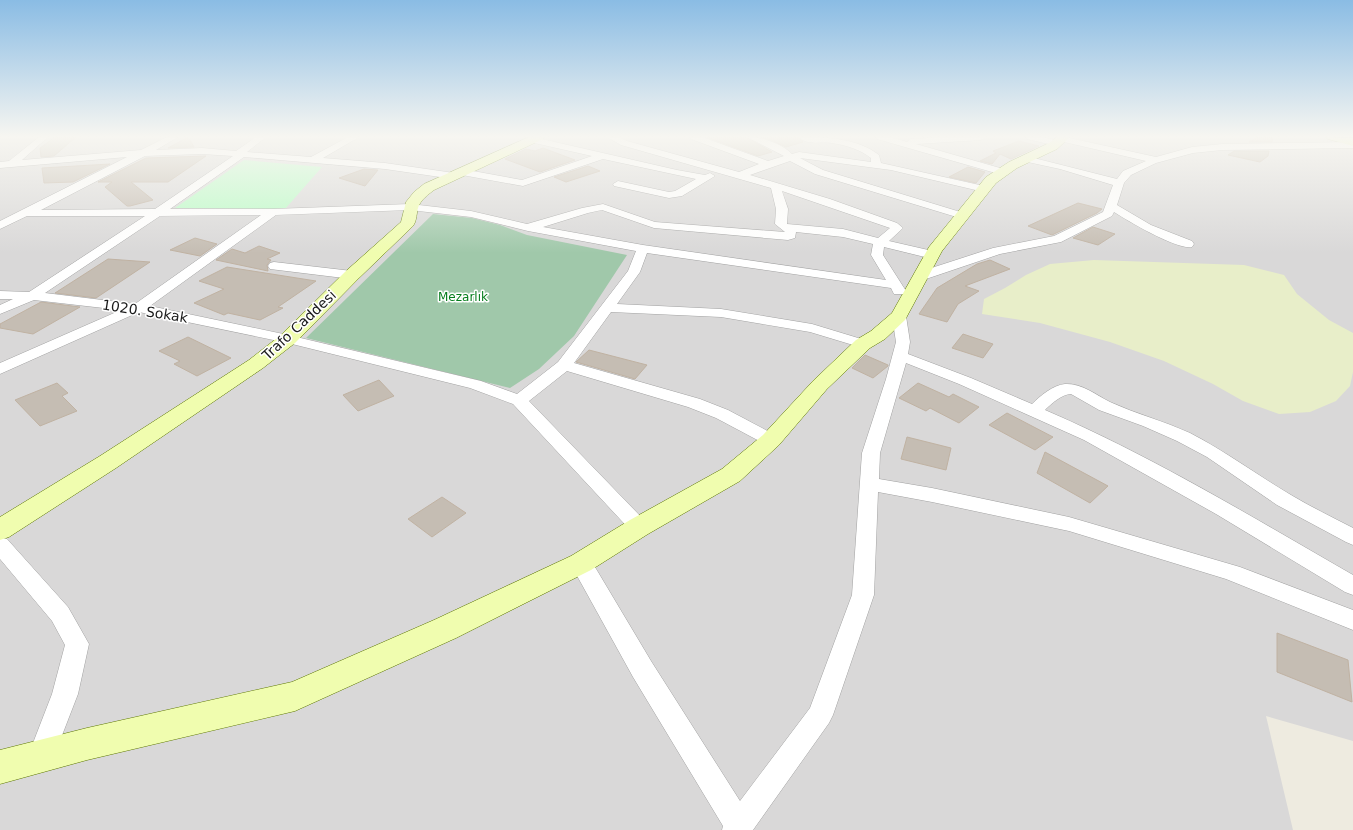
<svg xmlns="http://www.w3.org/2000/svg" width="1353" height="830" viewBox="0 0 1353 830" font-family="'DejaVu Sans',sans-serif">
  <rect width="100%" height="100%" fill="#eeebe0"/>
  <path fill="#d9d8d8" d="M0,137h1353v604l-87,-25 27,114h-1293z"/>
  <path fill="#e8eec9" d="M1094,260l150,5 40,10 13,19 32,26 24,13v39l-3,14 -14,15 -26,11 -31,2 -36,-13 -30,-17 -49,-23 -54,-19 -70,-19 -58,-9 2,-15 21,-11 21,-13 24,-11z"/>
  <path fill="#a0c8aa" d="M433,214l39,4 28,7 27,10 100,20 -53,81 -35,33 -29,19 -204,-50z"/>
  <path fill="#b9fcc5" d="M244,160l78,7 -37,42 -110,-1z"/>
  <g fill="#c5bdb3" stroke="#c0b2a2">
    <path d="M55,137h21l-22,19 -13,1 -1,-9z"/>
    <path d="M188,137l6,10 -26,1z"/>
    <path d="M706,137h40l26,15 -14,4z"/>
    <path d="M760,137h38l5,5 -17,5 -15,-7z"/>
    <path d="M1257,137h16l-1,5h-23z"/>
    <path d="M1019,141l20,5 -28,13 -11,-5 -8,10 -12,-3 16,-8 -3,-2z"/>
    <path d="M543,148l32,12 -35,12 -35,-13 21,-10 9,2z"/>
    <path d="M1234,151h35l-1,5 -8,6 -32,-7z"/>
    <path d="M206,156l-38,26h-37l22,18 -23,6h-3l-22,-19 7,-5h-14l48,-24z"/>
    <path d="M110,164l-37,18 -29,1 -2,-15z"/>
    <path d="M588,166l12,5 -34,11 -12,-5z"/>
    <path d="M968,167l17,5 -9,11 -27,-6z"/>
    <path d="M364,169l14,1 -13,16 -26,-8z"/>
    <path d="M1078,203l24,6 -5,4 -45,22 -24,-9z"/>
    <path d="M1093,227l22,7 -17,11 -25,-7z"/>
    <path d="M195,238l22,6 -17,12 -30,-6z"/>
    <path d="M259,246l21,7 -13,6 4,1 -4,5 1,6 -52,-11 16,-11 13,4z"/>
    <path d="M108,259l42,3 -54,36 -41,-5z"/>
    <path d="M990,260l20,9 -45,17 14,5 -21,13 -11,18 -28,-8 18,-26 40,-24z"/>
    <path d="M227,267l89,14 -38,26 5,1 -23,12 -32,-7 -4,2 -30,-12 30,-14 -25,-8z"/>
    <path d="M41,302l39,5 -47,27 -33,-6v-4z"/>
    <path d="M963,334l30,10 -10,14 -31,-10z"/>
    <path d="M188,337l43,21 -34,18 -23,-12 6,-3 -21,-10z"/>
    <path d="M589,350l58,15 -12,14 -59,-17z"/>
    <path d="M865,355l23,10v1l-15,12 -21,-10z"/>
    <path d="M379,380l15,16 -36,15 -15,-16z"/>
    <path d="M57,383l11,10 -6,3 15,15 -37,15 -25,-26z"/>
    <path d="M918,383l31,14 4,-3 26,13 -20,16 -29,-15 -4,3 -27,-13z"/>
    <path d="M1007,413l46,24 -18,13 -46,-25z"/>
    <path d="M907,437l44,11 -5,22 -45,-11z"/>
    <path d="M1045,452l63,34 -18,17 -53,-30z"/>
    <path d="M442,497l24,16 -34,24 -24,-18z"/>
    <path d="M1277,633l71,27 4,42 -75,-30z"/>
  </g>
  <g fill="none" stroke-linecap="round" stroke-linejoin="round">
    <defs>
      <g id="street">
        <path d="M39,137h9l-26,23 119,-10 26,-13h11l-22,13 46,-2 34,3 20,-14h10l-19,15 64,5 37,-20h11l-36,21 62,5 69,10 5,3 -5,3 -69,-10 -141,-12 -74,52h103l137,-5 61,7 56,13 55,-16 21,-4 52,18 130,10 -10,-8 1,-15 -5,-21 -150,-43 -14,-8h11l9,4 112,31 20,-8 -68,-25 -1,-2h12l66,24 16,-5 -37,-19c14,0 34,6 45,17l7,-2 72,10v-4c-10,-8 -25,-13 -39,-15 -11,-2 -25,3 -33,-6 27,0 58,1 80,18l2,8 103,23 5,3 -5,3 -93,-22 -91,-12 23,12 144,44 2,2 -2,2 -4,1 -148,-45 -25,-13 -40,14 80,24 67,24 6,5 -14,13 48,11 2,3 -2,3 -4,1 -49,-12 -1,8 23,36 -2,3h-10l-3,-6 -244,-35 -7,19 -23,32 104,5 91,15 56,17 2,3 -2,3 -5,1 -53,-16 -89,-15 -110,-5 -37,51 126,36 28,11 49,26 3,4 -3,4 -6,2 -6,-2 -49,-26 -28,-11 -121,-36 -38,30 117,121 3,5 -3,5 -7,2 -7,-2 -119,-128 -43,-16 -182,-45 -149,-31 -139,62v-11l121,-53 -87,-10 -34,14v-9l13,-6h-13v-8l29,1 116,-76h-118l-27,13v-8l127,-64 -127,11v-6l9,-1zM202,154l31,2 -78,53 -114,1 104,-54zM782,191l108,37 -12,10 -35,-9 -56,-5 1,-15zM410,210l61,7 57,14 108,20 -8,20 -70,91 -41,32 -36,-13 -193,-46 -138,-29 126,-91zM602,210l52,18 134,12 7,-2 1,-6 47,5 30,7 -2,11 15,25 -243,-35 -100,-18 45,-14zM261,215l-126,89 -90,-11 115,-77z"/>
        <path d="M533,137l144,33 28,5 5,-2 5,3 -33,20 -13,2 -55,-12 -1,-2 5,-3 51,11 6,-1 21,-12 -93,-20 -80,27 -61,-11 -5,-3 5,-3 60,11 70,-24 -62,-14 -2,-2 2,-2z"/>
        <path d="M876,137h14l17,5 4,-3 33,-2h41l-4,3 -65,4 91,26 1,2 -1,2h-8l-122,-35z"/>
        <path d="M1026,137h16l17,4 -2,-2 2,-2h6l91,20 36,-10 30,-3 131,-2v6l-131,2 -29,3 -37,10 -25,12 -7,8 -7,22 34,20 41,16 2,3 -2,3c-15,3 -64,-26 -78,-35l-2,4 -51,26 -61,12 -74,25h-10l-1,-3 1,-3 77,-25 61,-12 49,-24 10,-27 -53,-16 -37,-8 -2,-2 2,-2 3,-1 91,23 6,-8 23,-10 -86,-20 2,2 -2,2 -3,1 -30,-7z"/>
        <path d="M274,262l78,9 5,1 1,3 -1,3 -5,1 -82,-10 -2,-3 2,-3z"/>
        <path d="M899,312l5,1 2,3 4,26 -2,12 63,24 61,26c8,-8 21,-19 33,-20 17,-1 31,11 45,18 26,12 54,19 80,31 35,18 67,42 101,62 20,12 41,22 62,33v17l-7,-3 -69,-37 -70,-48 -30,-16 -34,-15 -44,-16 -28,-16c-9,0 -20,10 -26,16 107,46 207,107 308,165v20l-8,-3 -129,-78 -132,-74 -125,-56 -53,-21 -26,90 -1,26 53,9 137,29 171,50 113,43v20l-127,-51 -157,-48 -137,-29 -54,-10 -4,103 -41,120 -4,8 -76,107h-31l1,-4 -90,-149 -63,-114 3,-6 8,-2 8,2 62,104 89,140 70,-93 42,-113 10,-142 24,-74 10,-37 -4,-26 2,-3z"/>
        <path d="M0,537l7,2 61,68 21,37 -11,50 -24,62 -4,9 -9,4 -9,-4 -4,-9 24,-62 13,-49 -13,-24 -52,-62z"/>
      </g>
      <g id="secondary">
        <path d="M529,137h16l-2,2 -109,51c-9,7 -16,12 -17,23 -1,5 -1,9 -4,13l-55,53 -63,64 -32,25 -147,100 -107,69 -9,3v-23l100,-61 149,-96 32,-25 65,-64 55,-49 5,-20 8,-10 10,-8z"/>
        <path d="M1057,137h13l-13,12 -40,19 -21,15 -54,68 -37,69 -20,19 -15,9 -43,41 -48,56 -39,36 -92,53 -57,36 -135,68 -150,68 -11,5 -208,49 -87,24v-34l87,-22 205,-46 142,-62 137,-64 59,-36 92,-51 41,-34 50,-54 43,-41 15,-9 21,-18 37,-66 57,-70 23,-15 40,-19z"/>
        <path d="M1326,137l27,1v8l-25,-7z"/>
      </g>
    </defs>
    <use href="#street" stroke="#a2a2a2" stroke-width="1"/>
    <use href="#secondary" stroke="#5b7500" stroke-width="1"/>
    <use href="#street" fill="#fff" fill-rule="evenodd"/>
    <use href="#secondary" fill="#f0fdaf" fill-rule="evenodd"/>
  </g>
  <linearGradient id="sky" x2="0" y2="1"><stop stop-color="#8abce4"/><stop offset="0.54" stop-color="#f7f6f1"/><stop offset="1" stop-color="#f7f6f1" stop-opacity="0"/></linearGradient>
  <rect width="1353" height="253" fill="url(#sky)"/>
  <g text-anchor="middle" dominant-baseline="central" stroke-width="3" stroke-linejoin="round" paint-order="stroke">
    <g font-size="12" fill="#057d1c" stroke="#fff">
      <text x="463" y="297">Mezarlık</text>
    </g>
    <g font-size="14" fill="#1b1b1b" stroke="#fff">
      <text transform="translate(145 311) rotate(9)">1020. Sokak</text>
      <text transform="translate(299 325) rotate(-43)">Trafo Caddesi</text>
    </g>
  </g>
</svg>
